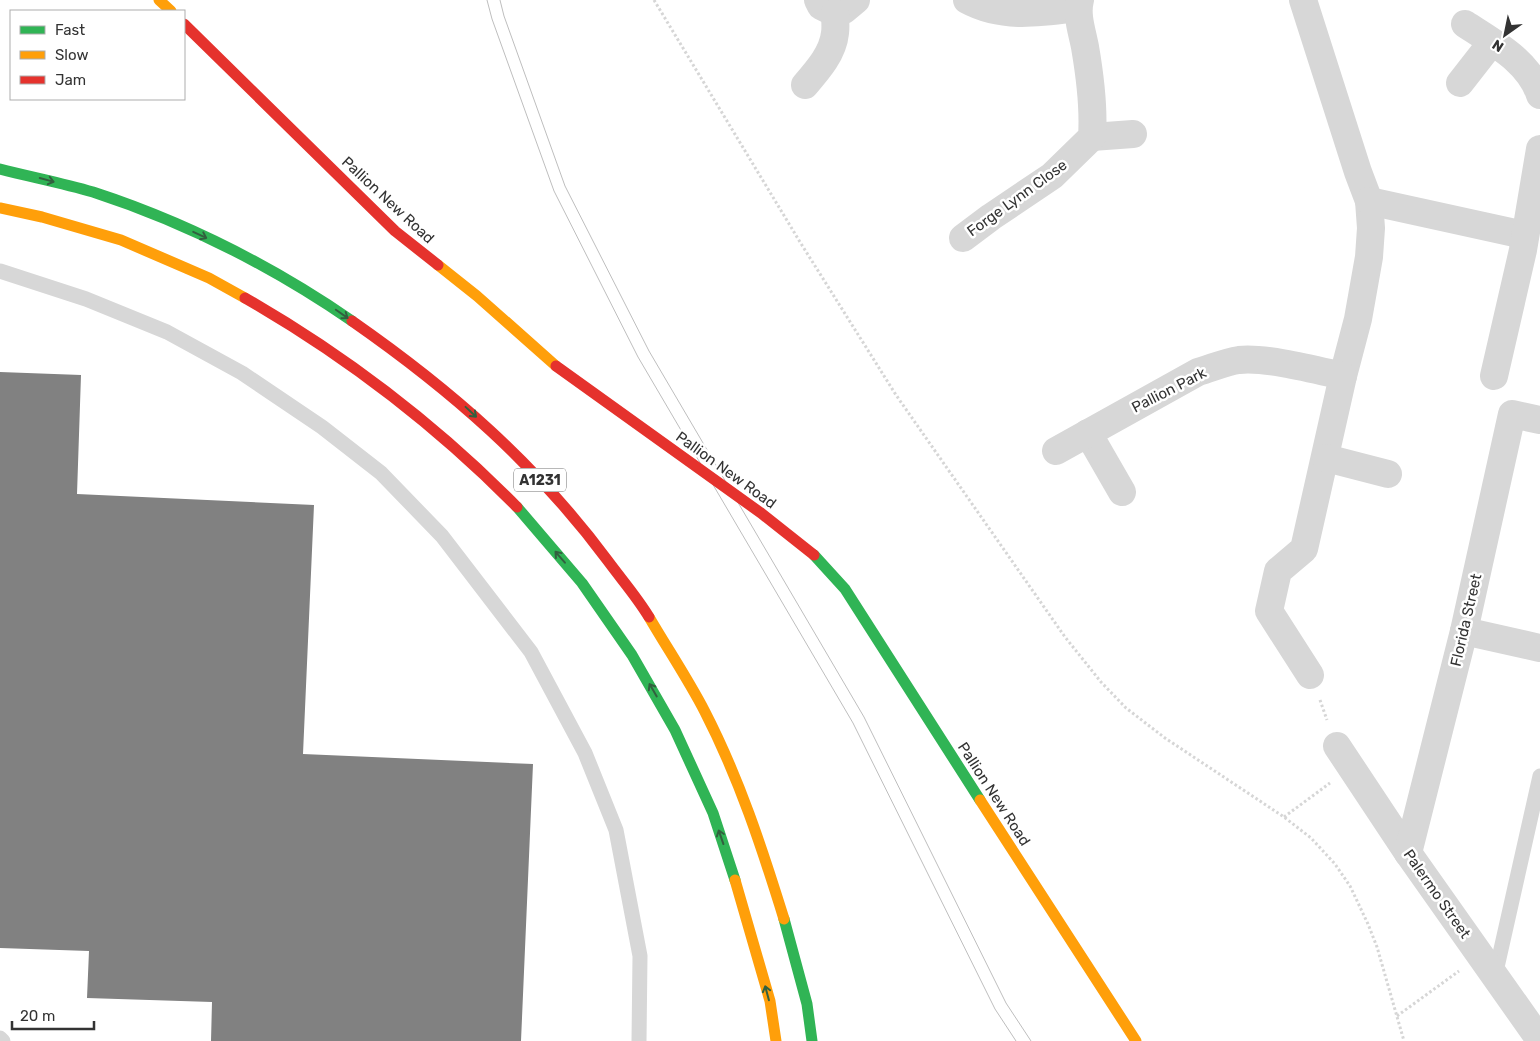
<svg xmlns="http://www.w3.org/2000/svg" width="1540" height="1041" viewBox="0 0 1540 1041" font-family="Rubik,sans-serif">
  <rect width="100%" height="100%" fill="#fff"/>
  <path fill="#818181" d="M0,372l81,3 -4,119 237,11 -11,249 230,10 -12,277h-310l1,-39 -125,-4 2,-47 -89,-3z"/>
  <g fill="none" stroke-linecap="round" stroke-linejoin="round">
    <g stroke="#d6d6d6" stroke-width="3" stroke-dasharray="2.5 2.5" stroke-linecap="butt">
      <path d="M654,0l146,242 96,153 169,242 36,45 25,26 39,30 119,79 27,21 24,26 15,22 18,38 9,23 27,94"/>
      <path d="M1320,700l7,20"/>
      <path d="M1284,817l46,-34"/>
      <path d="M1397,1016l62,-45"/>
    </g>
    <g stroke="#d7d7d7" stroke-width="15">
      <path d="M0,271l86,28 81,33 75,41 80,54 59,46 61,63 89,116 54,101 31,77 24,126 -1,85"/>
      <path d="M1495,976l45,-200"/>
      <path d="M0,1038l3,3"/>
    </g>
    <g stroke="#d7d7d7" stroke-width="28">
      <path d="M818,0l3,6 14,7 9,-3 12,-10"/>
      <path d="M967,0c35,19 72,13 111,8"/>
      <path d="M1303,0l55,172 11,29 2,27 -2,29 -11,62 -15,57 -39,173 -26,22 -9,40 41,64"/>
      <path d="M1465,24c29,19 64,37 75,71"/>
      <path d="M1460,83l32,-41"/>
      <path d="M805,85c13,-15 28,-32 30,-52 1,-6 0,-13 0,-20"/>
      <path d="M1092,137l41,-3"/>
      <path d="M1369,201l155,34"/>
      <path d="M963,238l28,-21 61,-41 40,-39c2,-29 -2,-61 -7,-90 -3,-16 -9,-32 -5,-47"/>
      <path d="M1494,376l29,-126 17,-101"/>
      <path d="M1088,433l34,59"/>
      <path d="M1056,451l142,-79c14,-4 27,-10 41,-12 27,-3 77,10 104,16"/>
      <path d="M1326,458l62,16"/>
      <path d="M1464,631l76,17"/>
      <path d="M1337,746l71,107 132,187"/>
      <path d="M1408,853l56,-222 48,-217 28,6"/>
    </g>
    <g stroke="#30b455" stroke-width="11">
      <path d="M0,169c31,8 63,14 93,23 92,30 179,74 259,129"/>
      <path d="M517,507l65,76 50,72 43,75 38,83 22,67"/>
      <path d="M814,555l31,34 135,211"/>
      <path d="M784,919l23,85 5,37"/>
    </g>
    <g stroke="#ff9f0a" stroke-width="11">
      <path d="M159,0l12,11"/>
      <path d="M0,208l42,9 79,23 88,38 36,20"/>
      <path d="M438,265l39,31 79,70"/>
      <path d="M649,617c18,31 39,62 56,95 34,66 57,136 79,207"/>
      <path d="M980,800l156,241"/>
      <path d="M735,880l35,121 6,40"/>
    </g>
    <g stroke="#e5322d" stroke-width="11">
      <path d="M184,24l211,207 43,34"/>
      <path d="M245,298c101,58 190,126 272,209"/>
      <path d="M352,321c99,69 184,143 256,240 14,19 29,36 41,56"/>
    </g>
    <g stroke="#bebebe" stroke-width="1">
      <path d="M487,0l5,19 62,172 84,166 215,366 142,286 21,32"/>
      <path d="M500,0l4,16 61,170 29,57 55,108 215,366 142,286 25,38"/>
    </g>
    <path stroke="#e5322d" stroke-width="11" d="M556,366l205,147 53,42"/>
  </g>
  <defs><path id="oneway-shaft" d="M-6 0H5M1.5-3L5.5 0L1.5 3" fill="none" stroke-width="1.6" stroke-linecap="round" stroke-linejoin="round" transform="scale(1.25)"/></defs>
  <g stroke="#32603f">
    <use href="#oneway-shaft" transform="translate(47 180) rotate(15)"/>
    <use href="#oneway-shaft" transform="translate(200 235) rotate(25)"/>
    <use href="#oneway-shaft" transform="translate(342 314) rotate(35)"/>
    <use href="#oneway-shaft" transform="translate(471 412) rotate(43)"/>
    <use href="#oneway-shaft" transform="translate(560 557) rotate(-131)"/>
    <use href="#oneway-shaft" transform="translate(653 690) rotate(-120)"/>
    <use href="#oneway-shaft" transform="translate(721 837) rotate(-109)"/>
    <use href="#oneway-shaft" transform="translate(767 993) rotate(-105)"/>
  </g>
  <g text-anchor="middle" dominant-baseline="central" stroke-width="5" stroke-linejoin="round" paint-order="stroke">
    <rect fill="#fff" stroke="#707070" stroke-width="1" x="514" y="468.5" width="52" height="23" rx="4"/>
    <g font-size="14" font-weight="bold" fill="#333">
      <text x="540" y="480">A1231</text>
    </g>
    <g font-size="15" fill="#333" stroke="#fff">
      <text transform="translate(1017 198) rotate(-36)">Forge Lynn Close</text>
      <text transform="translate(388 200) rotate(43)">Pallion New Road</text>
      <text transform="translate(1169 390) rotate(-27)">Pallion Park</text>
      <text transform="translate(726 470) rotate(36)">Pallion New Road</text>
      <text transform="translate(1466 620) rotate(-77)">Florida Street</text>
      <text transform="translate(994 794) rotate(57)">Pallion New Road</text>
      <text transform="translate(1437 894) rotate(55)">Palermo Street</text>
    </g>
  </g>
  <rect x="10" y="10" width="175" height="90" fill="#ffffff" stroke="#adadad"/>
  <rect x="20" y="26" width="25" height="8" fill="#30b455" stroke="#adadad"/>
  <text x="55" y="35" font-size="15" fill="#333333">Fast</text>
  <rect x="20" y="51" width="25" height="8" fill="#ff9f0a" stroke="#adadad"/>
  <text x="55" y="60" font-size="15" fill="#333333">Slow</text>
  <rect x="20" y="76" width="25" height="8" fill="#e5322d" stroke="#adadad"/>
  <text x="55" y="85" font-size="15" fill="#333333">Jam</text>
  <g transform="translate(1505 35) rotate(213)" stroke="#ffffff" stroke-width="4" paint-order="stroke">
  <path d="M0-4L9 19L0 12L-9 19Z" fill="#333333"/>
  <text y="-8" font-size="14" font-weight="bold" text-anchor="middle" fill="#333333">N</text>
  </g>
  <path d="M12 1021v8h82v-8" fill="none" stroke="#333333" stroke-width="2.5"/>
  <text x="20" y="1021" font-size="15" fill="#333333" stroke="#ffffff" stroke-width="4" paint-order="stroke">20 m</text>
</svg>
